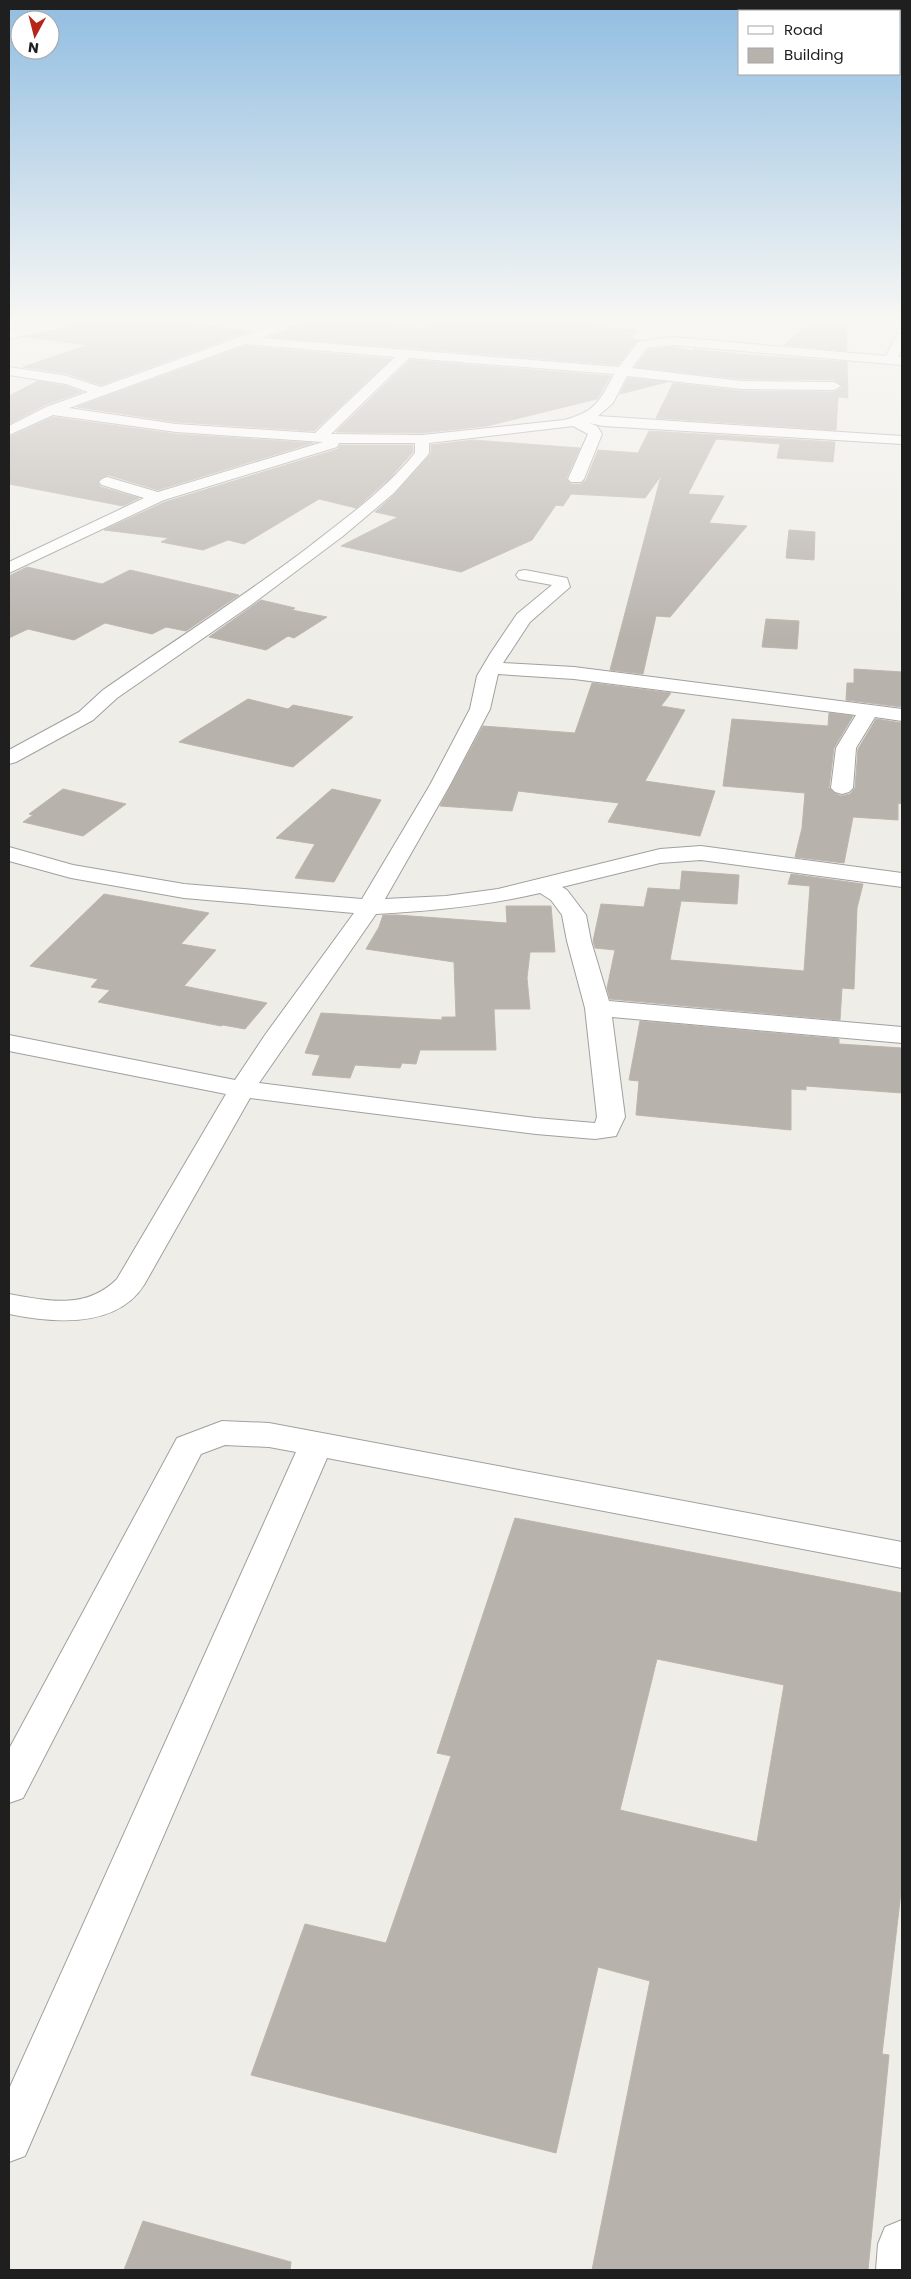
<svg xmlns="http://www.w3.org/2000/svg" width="911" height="2279" viewBox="0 0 911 2279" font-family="Poppins,sans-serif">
  <rect width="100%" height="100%" fill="#efede7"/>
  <g fill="#b8b2ad" stroke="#beb5ab" fill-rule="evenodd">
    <path d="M77,319h73l100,12 -149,54 -33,-11 -45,-7 65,-22 -62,-8 33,-7z"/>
    <path d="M317,319l21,2 3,-2h23l59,10 8,-10 91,4 79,-1 -6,5 43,3 -7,8 9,2 -3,1 -19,24 -348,-28z"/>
    <path d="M808,325l38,1 1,25 -63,-6z"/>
    <path d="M245,346l146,13 -77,72 -138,-9 -99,-15z"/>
    <path d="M673,347l20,4 1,-2 43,5 110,8 1,36 -10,-1 -2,33 -180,-12 17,-35 69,8 92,1 9,-5 -9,-7 -92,-1 -107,-12 13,-17z"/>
    <path d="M410,360l201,16 -14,23 -110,27 -65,7 -86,-1z"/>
    <path d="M628,378l39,4 -47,12z"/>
    <path d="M38,381l28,5 16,6 -37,13 -36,19v-28z"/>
    <path d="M53,417l123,17 137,9 -155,47 -50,-15 -7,3 -4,4 4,5 38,11 -16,8 -114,-22v-47z"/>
    <path d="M649,431l186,11 -2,20 -56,-4 3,-14 -64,-5 -28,55 36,2 -15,27 38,3 -77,91 -14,-1 -13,58 -33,-4 51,-194 -16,22 -74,-4 -8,12 -7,-1 -24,35 -71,32 -120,-26 57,-29 -23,-5 20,-18 33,-37 3,-4v-8l42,-5 107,8 -14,31 5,5h10l5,-4 12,-30 40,3z"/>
    <path d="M340,445h73v7l-23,26 -34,30 -37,-9 -75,45 -16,-4 -25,10 -42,-8 8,-4 -65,-8 61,-28 173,-53z"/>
    <path d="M789,530l26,2 -1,28 -28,-2z"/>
    <path d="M27,567l75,17 28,-14 109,25 -53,36 -20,-4 -14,7 -47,-11 -31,17 -46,-11 -19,9v-62z"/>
    <path d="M261,600l34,8 -3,2 35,7 -33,21 -6,-2 -22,14 -57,-13z"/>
    <path d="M766,619l33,2 -2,28 -35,-2z"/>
    <path d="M854,669l48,3v35l-56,-7 1,-17h7z"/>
    <path d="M592,683l79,10 -10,13 24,4 -40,71 70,10 -15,45 -92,-14 11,-19 -101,-12 -6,20 -72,-5 43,-80 92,7z"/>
    <path d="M248,699l40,10 5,-4 60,12 -60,50 -114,-25z"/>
    <path d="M829,713l24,3 -19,32 -5,40 5,5 7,3 9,-2 5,-6 3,-39 18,-30 26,4v81l-4,-1v17l-45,-3 -9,46 -49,-6 7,-29 3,-35 -82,-7 9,-67 96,7z"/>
    <path d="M63,789l63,15 -43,32 -60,-14 10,-7 -4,-1z"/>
    <path d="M332,789l49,11 -47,82 -39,-4 20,-34 -39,-6z"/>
    <path d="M682,871l57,4 -2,29 -56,-3 -11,59 134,11 6,-85 -22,-2 3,-10 72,10 -6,24 -3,81 -12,-1 -2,32 -230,-21 -3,-11 8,-38 -20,-2 -2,-7 8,-37 43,3 4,-19 32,2z"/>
    <path d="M104,894l105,19 -28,31 35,6 -32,36 83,17 -22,26 -22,-4 -2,1 -123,-24 12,-12 -19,-3 7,-8 -68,-13z"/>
    <path d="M506,906h45l4,46h-25l-3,26 3,31h-36l2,41h-76l-4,14 -14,-1 -2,5 -45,-3 -5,13 -38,-3 8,-20 -15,-2 16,-40 121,7v-3h14l-2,-55 -88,-13 13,-22 4,-12h14l110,8z"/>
    <path d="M640,1021l199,18v5l63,4v45l-96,-7v4l-15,-1v41l-155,-15 3,-34 -10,-1z"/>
    <path d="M515,1518l387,75v291l-20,170 7,1 -21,215h-276l58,-289 -52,-14 -42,186 -305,-78 54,-151 81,19 65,-187 -14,-3zM657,1659l127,26 -27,157 -137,-32z"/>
    <path d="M143,2221l148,41 -1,8h-166z"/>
  </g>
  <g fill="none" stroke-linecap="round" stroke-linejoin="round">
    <defs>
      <g id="minor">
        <path d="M58,319h17l-16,9 -50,11v-8z"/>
        <path d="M290,319h18l-2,3 -45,16 358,29 19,-25 35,-5 213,19 11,-22 5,-1v16l-4,8h4v8l-229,-20 -26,3 -15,20 110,13 92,1 7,4 -7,4 -92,-1 -115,-13 -14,27 -15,13 304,20v8l-299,-18 -14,-3 8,3 5,8 -18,45 -3,3h-10l-3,-3 20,-45 -15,-8 -144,17v10l-2,3 -33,37 -51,43 -92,69 -134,93 -24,22 -77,42 -7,2v-14l70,-38 24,-22c69,-48 140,-93 207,-144 37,-29 75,-56 105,-93v-10h-76l-2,4 -173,53 -155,73v-11l135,-64 -42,-13 -3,-3 3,-3 5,-2 51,15 165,-50 -147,-10 -123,-17 -44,20v-9l37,-19 42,-15 -22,-8 -57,-9v-8l58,9 34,11zM245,344l150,13 -80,76 -139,-9 -107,-16zM409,358l205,16c-14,27 -19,38 -50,46l-142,15 -91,-1z"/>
        <path d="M525,570l42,8 3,9 -40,35 -27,41 71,4 328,42v12l-27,-4 -19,31 -3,40 -4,4 -7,2 -7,-2 -4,-4 5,-40 20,-33 -282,-36 -76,-5 -8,35 -40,76 -65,114 61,-3 52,-7 162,-40 41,-3 201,27v14l-201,-27 -41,3 -98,24 5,3 19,25 5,26 18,60 293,26v16l-290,-26 13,100 -9,19 -21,3 -59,-5 -286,-36 -106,187c-28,44 -91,38 -135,29v-20c39,7 77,16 108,-15l109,-185 -217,-43v-16l226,45 30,-45 89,-122 -170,-15 -113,-20 -62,-17v-14l64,18 111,19 178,15 68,-114 40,-76 7,-33 13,-22 27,-40 35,-29 -33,-6 -3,-4 3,-4zM540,893l11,7 11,15 5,26 18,67 12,109 -2,6 -59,-5 -277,-35 117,-169c56,-3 109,-8 164,-21z"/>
        <path d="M222,1421l47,2 633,119v26l-575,-110 -302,698 -16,6v-73l287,-637 -27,-5 -44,-2 -24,9 -178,344 -14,5v-54l168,-311z"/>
        <path d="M902,2220v50h-26l2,-26 7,-17z"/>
      </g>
    </defs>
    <use href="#minor" stroke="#a0a0a0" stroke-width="2"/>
    <use href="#minor" fill="#fff" fill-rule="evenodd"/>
  </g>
  <linearGradient id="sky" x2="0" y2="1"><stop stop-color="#90bde1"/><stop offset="0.5" stop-color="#f8f7f4"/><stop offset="1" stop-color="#f8f7f4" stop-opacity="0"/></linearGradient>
  <rect width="911" height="638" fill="url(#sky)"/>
  <rect width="911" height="2279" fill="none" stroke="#1f1f1f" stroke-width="20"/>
  <rect x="738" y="10" width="162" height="65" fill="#ffffff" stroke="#a5a5a5"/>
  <rect x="748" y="26" width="25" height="8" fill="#ffffff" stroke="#a5a5a5"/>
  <text x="784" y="35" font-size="15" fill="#1f1f1f">Road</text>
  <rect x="748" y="48" width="25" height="15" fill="#b8b2ad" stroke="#a5a5a5"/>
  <text x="784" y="60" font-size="15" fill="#1f1f1f">Building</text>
  <g transform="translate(35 35) rotate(187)"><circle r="24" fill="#ffffff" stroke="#a5a5a5"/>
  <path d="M0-4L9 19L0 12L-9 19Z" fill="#b52519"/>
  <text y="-8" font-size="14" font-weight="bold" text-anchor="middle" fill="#1f1f1f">N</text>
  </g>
</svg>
